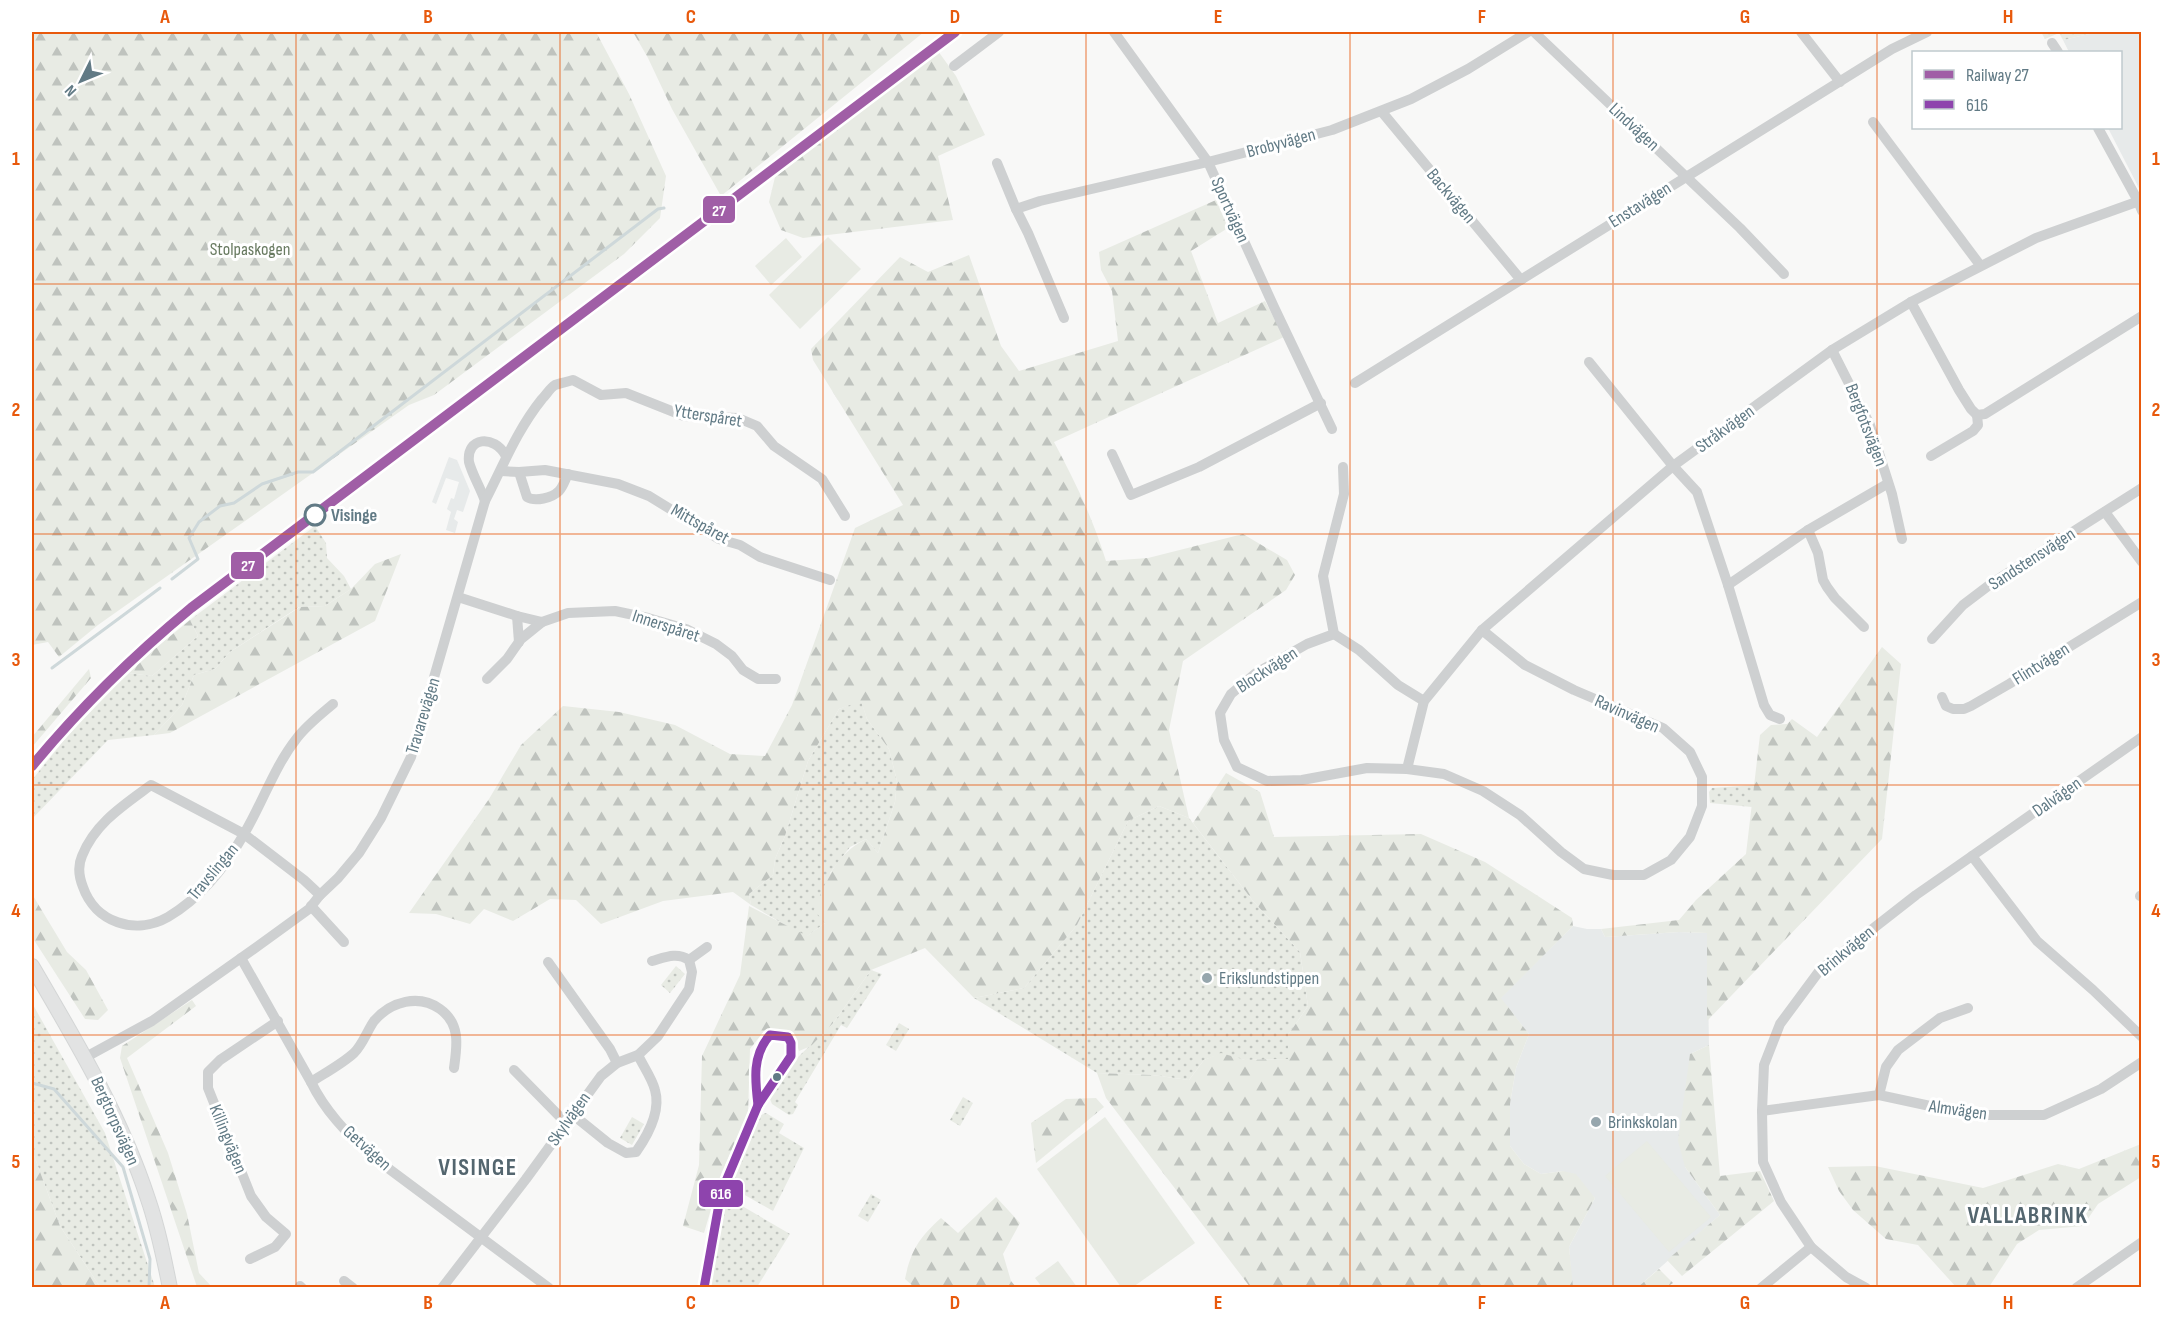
<svg xmlns="http://www.w3.org/2000/svg" width="2173" height="1319" viewBox="0 0 2173 1319" font-family="'Sofia Sans Condensed',sans-serif">
  <defs>
    <pattern id="grass-dots" width="8" height="8" patternUnits="userSpaceOnUse" patternTransform="scale(1.5)"><rect width="8" height="8" fill="#e8ebe4"/><path d="M2 2h.1M6 6h.1" fill="none" stroke="#bfc3be" stroke-width="1.8" stroke-linecap="round"/></pattern>
    <pattern id="forest-firs" width="22" height="20" patternUnits="userSpaceOnUse" patternTransform="scale(1.5)"><rect width="22" height="20" fill="#e8ebe4"/><path d="M5 1l3.5 6h-7zM16 11l3.5 6h-7z" fill="#bfc3be"/></pattern>
  </defs>
  <rect width="100%" height="100%" fill="#f8f8f7"/>
  <g fill="#e7eaea">
    <path d="M2098,32h43v160l-33,-64h12v-76h-51l-6,-12z"/>
    <path d="M449,457l8,3 13,31 -7,21 -6,-2 -3,9 4,3 -3,11 -9,-3 5,-18 -4,-3 4,-11 3,1 5,-17 -13,-4 -10,26 -4,-2z"/>
    <path d="M1573,926l14,3h14l4,8 74,-5 28,1 2,112 -19,9 -5,113 35,48 -82,72h-66l-3,-40 26,-49 -32,-27 -22,3 -17,-10 -14,-18v-42l6,-36 13,-34 -29,-36z"/>
  </g>
  <g fill="url(#grass-dots)">
    <path d="M2041,32h57l-35,8 -4,-7 -14,6z"/>
    <path d="M315,526l11,17 1,15 17,18 7,13 -26,17 -26,1 -69,45 -15,17 -21,6 -12,30 -28,30 -46,5 -76,79v-39l36,-45 60,-62 24,3 46,-40 -8,-16z"/>
    <path d="M861,700l6,19 22,30 8,32 -2,21 -17,51 -12,-14 -16,8 -20,26 -5,50 -19,14 -55,-32 -2,-11 24,-19 2,-16 10,-23 23,-75 31,-52z"/>
    <path d="M1756,785l-4,22 -42,-4 -1,-11 3,-4z"/>
    <path d="M1159,806l30,12 64,83 47,51 8,54 -20,29v24l-43,1 -24,-6 -17,6 -15,20 -37,-5 -55,-2 -123,-75 50,-10 53,-63 51,-104z"/>
    <path d="M676,966l9,8 -15,19 -9,-8z"/>
    <path d="M871,970l11,4 -35,54 -6,-3 -46,77 3,3 -5,9 -4,1 -17,-11 -2,-5 25,-39 39,-38z"/>
    <path d="M32,1003l73,130 50,154h-55l-40,-61 -28,-76z"/>
    <path d="M899,1023l10,6 -13,22 -10,-6z"/>
    <path d="M963,1097l10,6 -13,23 -10,-6z"/>
    <path d="M766,1113l18,11 -5,9 25,15 -31,63 -44,-25 32,-71z"/>
    <path d="M632,1117l12,7 -12,21 -12,-7z"/>
    <path d="M871,1194l10,6 -13,22 -10,-6z"/>
    <path d="M725,1196l65,38 -33,53 -49,1z"/>
  </g>
  <g fill="url(#forest-firs)">
    <path d="M32,32h564l33,62 37,82 -6,42 -36,36 -190,141 -25,10 -311,220 -39,32 -11,-15 -16,3z"/>
    <path d="M633,32h291l-203,164 -49,-87 -24,-51z"/>
    <path d="M938,51l18,25 29,59 -47,21 15,64 -150,18 -22,-8 -12,-28 6,-25z"/>
    <path d="M1216,200l12,28 -37,23 27,72 47,-22 19,36 -230,105c21,39 39,77 52,119l42,-3 95,-24 44,26 8,15 -9,15 -103,71 -14,69 20,88 -30,-12 -31,15 -51,104 -53,63 -50,10 -49,-50 -54,22 -37,52 -23,24 -12,5 -4,-13 -31,-7 -14,18 -2,66 -26,57 -18,61 -21,-7 16,-61 3,-109 38,-81 9,-69 58,30 18,-13 -11,-13c13,-31 21,-55 52,-71l12,14 17,-51 2,-21 -8,-32 -22,-30 -6,-18 -22,8 -31,52 -23,75 -10,23 -2,16 -24,19 2,11 -18,-13 -70,9 -62,23 -25,-24 -26,-1 -37,22 -29,-12 -14,15 -34,-10 -27,-1 80,-114 32,-54 42,-39 56,6 56,13 55,29 35,2 27,-51 63,-177 48,-23 -90,-145 -2,-11 89,-92 28,15 41,-17 32,91 18,25 99,-30 -6,-50 -11,-21 -2,-18z"/>
    <path d="M401,554l-26,67 -205,112 -16,2 28,-30 12,-30 21,-6 15,-17 70,-45 25,-1 26,-17 24,-25z"/>
    <path d="M190,620l8,16 -46,40 -24,-3 24,-22z"/>
    <path d="M1882,647l19,17 -19,175 -175,182v-88l-28,-1 -74,5 -4,-8 78,-9 17,-20 50,-46 14,-119 11,-10 16,-1 5,-5 25,18z"/>
    <path d="M89,669l2,9 -59,69v-10z"/>
    <path d="M1226,773l34,19 14,45 147,-3 64,28 87,56 1,8 -72,72 28,36 -13,34 -6,36v42l14,18 17,10 22,-3 13,3 19,24 -26,49 4,40h-323l-144,-189 -9,-25 55,2 37,5 15,-20 17,-7 24,7 43,-1v-24l20,-29 -8,-54 -47,-51 -60,-78z"/>
    <path d="M32,894l35,58 19,18 22,40 -10,10 -13,-1 -53,-82z"/>
    <path d="M192,1000l4,6 -69,52 41,95 19,61 12,59 13,14h-15l-77,-229 2,-12z"/>
    <path d="M1709,1045l11,131 40,-5 14,30 -92,75 -15,-16 53,-45 -35,-48 -7,-26 12,-87z"/>
    <path d="M1096,1098l8,9 -68,56 -5,-40 35,-24z"/>
    <path d="M2141,1144v33l-43,27 -15,22 -44,4 -22,14 -28,43h-33l-38,-42 -32,-6 -33,-29 -14,-19 -11,-24 47,-1 108,22 75,-24 21,5z"/>
    <path d="M32,1150l28,76 40,61h-68z"/>
    <path d="M996,1197l24,26 -17,31 8,27 5,6h-102l-9,-8c6,-29 14,-41 36,-61l17,15z"/>
    <path d="M1659,1269l14,14 -6,4h-29z"/>
  </g>
  <g fill="#e8ebe4">
    <path d="M828,237l33,32 -61,60 -31,-34z"/>
    <path d="M786,238l16,19 -31,28 -16,-19z"/>
    <path d="M1105,1117l90,126 -62,44h-12l-84,-118z"/>
    <path d="M1647,1141l64,76 -42,35 -64,-76z"/>
    <path d="M1058,1261l19,26h-35l-7,-9z"/>
  </g>
  <g fill="none" stroke-linecap="round" stroke-linejoin="round">
    <g stroke="#ced8da" stroke-width="3">
      <path d="M172,579l26,-20 -9,-21 10,-16 21,-16 14,-3 28,-19 36,-12h15l345,-263 6,-1"/>
      <path d="M52,668l108,-80"/>
      <path d="M32,1083l22,6 69,78 27,92 -1,29"/>
    </g>
    <defs>
      <path id="secondary" d="M32,966c44,75 89,150 116,233 10,29 16,59 22,89"/>
    </defs>
    <use href="#secondary" stroke="#d4d6d6" stroke-width="16"/>
    <g stroke="#ced0d1" stroke-width="10">
      <path d="M1114,32l94,130 66,145 58,122"/>
      <path d="M1534,32l206,196 44,46"/>
      <path d="M1801,32l39,50"/>
      <path d="M2052,43l6,9"/>
      <path d="M954,66l45,-34"/>
      <path d="M1382,112l139,168"/>
      <path d="M1873,122l107,143"/>
      <path d="M2098,128l40,73 4,10"/>
      <path d="M997,163l19,46"/>
      <path d="M1911,302l48,88 12,19 6,6"/>
      <path d="M1064,318l-36,-85 -12,-24 24,-8 168,-39 124,-32 79,-31 57,-30 60,-37"/>
      <path d="M1832,350l38,75 22,69 10,45"/>
      <path d="M1589,362l84,104 24,26 31,93 36,120 6,10 10,4"/>
      <path d="M1355,383l537,-334 35,-17"/>
      <path d="M1112,454l19,41 68,-28 122,-64"/>
      <path d="M1931,456l42,-25 5,-6 -1,-10 8,-1 157,-98"/>
      <path d="M501,471l18,1 26,-2 73,14 31,12 70,43 21,6 20,12 70,23"/>
      <path d="M519,472l8,25c8,5 25,1 32,-6 4,-4 6,-11 9,-17"/>
      <path d="M485,501c-4,-12 -13,-27 -16,-39 -3,-25 25,-28 37,-6"/>
      <path d="M2105,512l37,50"/>
      <path d="M1808,530l10,23 5,27 4,7 8,11 29,29"/>
      <path d="M1728,585l80,-55 79,-46"/>
      <path d="M458,597l59,19 25,6 26,-9 47,-2 33,7 38,11 30,15 16,12 11,14 15,9h18"/>
      <path d="M517,616l2,26"/>
      <path d="M1334,634l-27,10 -51,29 -25,21 -11,19 4,27 13,27 30,14 35,-1 65,-12 40,1 37,5 39,17 37,24 41,37 23,17 29,6h31l27,-15 19,-23 12,-31v-29l-12,-25 -27,-24 -89,-38 -49,-25 -43,-35"/>
      <path d="M1334,634l-11,-58 21,-82 -1,-27"/>
      <path d="M1334,634l25,16 39,35 26,16"/>
      <path d="M1932,639l31,-34 29,-22 150,-95"/>
      <path d="M487,679l20,-20 14,-20 21,-17"/>
      <path d="M1942,697l4,9 7,3h11l7,-3 38,-22 133,-82"/>
      <path d="M1407,769l17,-68 58,-71 191,-164 159,-116 79,-48 125,-64 106,-38"/>
      <path d="M1972,856l170,-119"/>
      <path d="M320,895l-16,-15 -60,-46 -93,-49c-27,20 -56,38 -69,71 -4,9 -3,21 1,31 12,35 52,49 85,30 32,-19 58,-51 76,-83 19,-32 30,-67 53,-96 10,-13 23,-23 36,-34"/>
      <path d="M2140,896l2,-1"/>
      <path d="M311,906l33,36"/>
      <path d="M241,958l70,124c14,29 35,50 58,72l180,134"/>
      <path d="M689,960l18,-13"/>
      <path d="M548,962l62,87 7,14"/>
      <path d="M86,1057l66,-36 106,-75 51,-37 11,-14 18,-17 21,-25 22,-35 30,-61 74,-256c18,-35 32,-71 57,-102 4,-4 8,-11 13,-14 5,-2 12,-3 18,-5l28,15 25,-2 58,23 54,2 19,8 17,20 48,33 23,37"/>
      <path d="M514,1070l53,54"/>
      <path d="M311,1082c14,-9 31,-18 43,-29 9,-9 13,-22 20,-32 17,-20 45,-27 66,-12 21,15 17,37 14,59"/>
      <path d="M1879,1095l7,-28 12,-17 42,-32 28,-10"/>
      <path d="M1762,1111l117,-16 93,20h72l57,-26 41,-27"/>
      <path d="M572,1114l36,29 18,10 10,-1c12,-17 25,-41 19,-62 -3,-12 -12,-24 -17,-35"/>
      <path d="M250,1259l25,-12 11,-13 -20,-17 -15,-21 -43,-108v-16l12,-12 58,-39"/>
      <path d="M344,1281l9,7"/>
      <path d="M300,1286l2,2"/>
      <path d="M442,1288l84,-109 75,-103 16,-13 21,-8 20,-19 31,-47 3,-17 -3,-12c-12,-8 -23,-3 -37,1"/>
      <path d="M704,1288l17,-95 37,-88 33,-49v-13l-3,-6 -18,-2c-19,17 -15,47 -12,70"/>
      <path d="M1761,1288l50,-41"/>
      <path d="M1866,1288l-20,-11 -35,-30 -30,-45 -18,-40 -1,-51 2,-46 16,-41 40,-54 96,-75 56,-39 65,85 56,49 49,47"/>
      <path d="M2076,1288l66,-46"/>
    </g>
    <use href="#secondary" stroke="#e2e3e3" stroke-width="14"/>
    <defs>
      <g id="bus-1">
        <path d="M770,1035l18,2 3,6v13l-33,49c-3,-25 -6,-50 12,-70z"/>
        <path d="M704,1288l17,-95 37,-88"/>
      </g>
    </defs>
    <use href="#bus-1" stroke="#fff" stroke-width="14"/>
    <use href="#bus-1" stroke="#8e44ad" stroke-width="9"/>
    <defs>
      <path id="rail-1" d="M32,766c48,-58 101,-110 159,-158l764,-576"/>
    </defs>
    <use href="#rail-1" stroke="#fff" stroke-width="15"/>
    <use href="#rail-1" stroke="#a05ea6" stroke-width="10"/>
  </g>
  <path fill="none" stroke="#e8590c" stroke-width="1.5" stroke-opacity="0.55" d="M296,32v1256M560,32v1256M823,32v1256M1086,32v1256M1350,32v1256M1613,32v1256M1877,32v1256M32,284h2110M32,534h2110M32,785h2110M32,1035h2110"/>
  <circle fill="#fff" stroke="#617a85" stroke-width="3" cx="315" cy="515" r="10"/>
  <g fill="#96a6ad" stroke="#fff" stroke-width="2">
    <circle cx="1207" cy="978" r="6"/>
    <circle cx="1596" cy="1122" r="6"/>
  </g>
  <circle fill="#617a85" stroke="#fff" stroke-width="2" cx="777" cy="1077" r="5"/>
  <g text-anchor="middle" dominant-baseline="central" stroke-width="6" stroke-linejoin="round" paint-order="stroke">
    <g font-size="18" fill="#617a85" stroke="#fff">
      <text transform="translate(1634 127) rotate(43)">Lindvägen</text>
      <text transform="translate(1281 143) rotate(-15)">Brobyvägen</text>
      <text transform="translate(1451 196) rotate(50)">Backvägen</text>
      <text transform="translate(1640 205) rotate(-32)">Enstavägen</text>
      <text transform="translate(1230 210) rotate(66)">Sportvägen</text>
      <text transform="translate(708 416) rotate(9)">Ytterspåret</text>
      <text transform="translate(1866 425) rotate(69)">Bergfotsvägen</text>
      <text transform="translate(1725 429) rotate(-36)">Stråkvägen</text>
      <text transform="translate(700 524) rotate(29)">Mittspåret</text>
      <text transform="translate(2032 559) rotate(-33)">Sandstensvägen</text>
      <text transform="translate(666 626) rotate(18)">Innerspåret</text>
      <text transform="translate(2041 664) rotate(-32)">Flintvägen</text>
      <text transform="translate(1267 670) rotate(-33)">Blockvägen</text>
      <text transform="translate(1627 714) rotate(24)">Ravinvägen</text>
      <text transform="translate(423 716) rotate(-73)">Travarevägen</text>
      <text transform="translate(2057 797) rotate(-35)">Dalvägen</text>
      <text transform="translate(213 872) rotate(-50)">Travslingan</text>
      <text transform="translate(1846 951) rotate(-40)">Brinkvägen</text>
      <text transform="translate(1958 1110) rotate(8)">Almvägen</text>
      <text transform="translate(569 1119) rotate(-55)">Skylvägen</text>
      <text transform="translate(115 1121) rotate(66)">Bergtorpsvägen</text>
      <text transform="translate(228 1139) rotate(68)">Killingvägen</text>
      <text transform="translate(367 1148) rotate(42)">Getvägen</text>
    </g>
    <g font-size="18" fill="#697b61" stroke="#fff">
      <text x="250" y="249">Stolpaskogen</text>
    </g>
    <g font-size="18" font-weight="bold" fill="#617a85" stroke="#fff" text-anchor="start">
      <text x="331" y="515">Visinge</text>
    </g>
    <g font-size="18" fill="#617a85" stroke="#fff" text-anchor="start">
      <text x="1219" y="978">Erikslundstippen</text>
      <text x="1608" y="1122">Brinkskolan</text>
    </g>
    <g font-size="24" font-weight="bold" letter-spacing="1.5" fill="#54666f" stroke="#fff">
      <text x="478" y="1167">VISINGE</text>
      <text x="2028" y="1215">VALLABRINK</text>
    </g>
  </g>
  <g stroke="#fff" stroke-width="2">
    <rect x="702" y="195" width="34" height="29" rx="6" fill="#a05ea6"/>
    <rect x="230" y="551" width="35" height="29" rx="6" fill="#a05ea6"/>
    <rect x="698" y="1179" width="46" height="29" rx="6" fill="#8e44ad"/>
  </g>
  <g font-size="16" text-anchor="middle" font-weight="bold" fill="#fff">
    <text x="719" y="216">27</text>
    <text x="248" y="571">27</text>
    <text x="721" y="1199">616</text>
  </g>
  <rect width="2173" height="1319" fill="none" stroke="#ffffff" stroke-width="66"/>
  <rect x="1912" y="51" width="210" height="78" fill="#ffffff" stroke="#c0cace" stroke-width="1.5"/>
  <rect x="1924" y="70" width="30" height="9" fill="#a05ea6" stroke="#c0cace" stroke-width="1.5"/>
  <text x="1966" y="81" font-size="18" fill="#617a85">Railway 27</text>
  <rect x="1924" y="100" width="30" height="9" fill="#8e44ad" stroke="#c0cace" stroke-width="1.5"/>
  <text x="1966" y="111" font-size="18" fill="#617a85">616</text>
  <g transform="translate(81 81) rotate(227)" stroke="#ffffff" stroke-width="4.5" paint-order="stroke">
  <path d="M0-4.5L10 22L0 15L-10 22Z" fill="#617a85"/>
  <text y="-9" font-size="16" font-weight="bold" text-anchor="middle" fill="#617a85">N</text>
  </g>
  <rect x="33" y="33" width="2107" height="1253" fill="none" stroke="#e8590c" stroke-width="2"/>
  <g font-size="20" text-anchor="middle" font-weight="bold" fill="#e8590c">
    <text x="165" y="23">A</text>
    <text x="428" y="23">B</text>
    <text x="691" y="23">C</text>
    <text x="955" y="23">D</text>
    <text x="1218" y="23">E</text>
    <text x="1482" y="23">F</text>
    <text x="1745" y="23">G</text>
    <text x="2008" y="23">H</text>
    <text x="16" y="165">1</text>
    <text x="2156" y="165">1</text>
    <text x="16" y="416">2</text>
    <text x="2156" y="416">2</text>
    <text x="16" y="666">3</text>
    <text x="2156" y="666">3</text>
    <text x="16" y="917">4</text>
    <text x="2156" y="917">4</text>
    <text x="16" y="1168">5</text>
    <text x="2156" y="1168">5</text>
    <text x="165" y="1309">A</text>
    <text x="428" y="1309">B</text>
    <text x="691" y="1309">C</text>
    <text x="955" y="1309">D</text>
    <text x="1218" y="1309">E</text>
    <text x="1482" y="1309">F</text>
    <text x="1745" y="1309">G</text>
    <text x="2008" y="1309">H</text>
  </g>
</svg>
